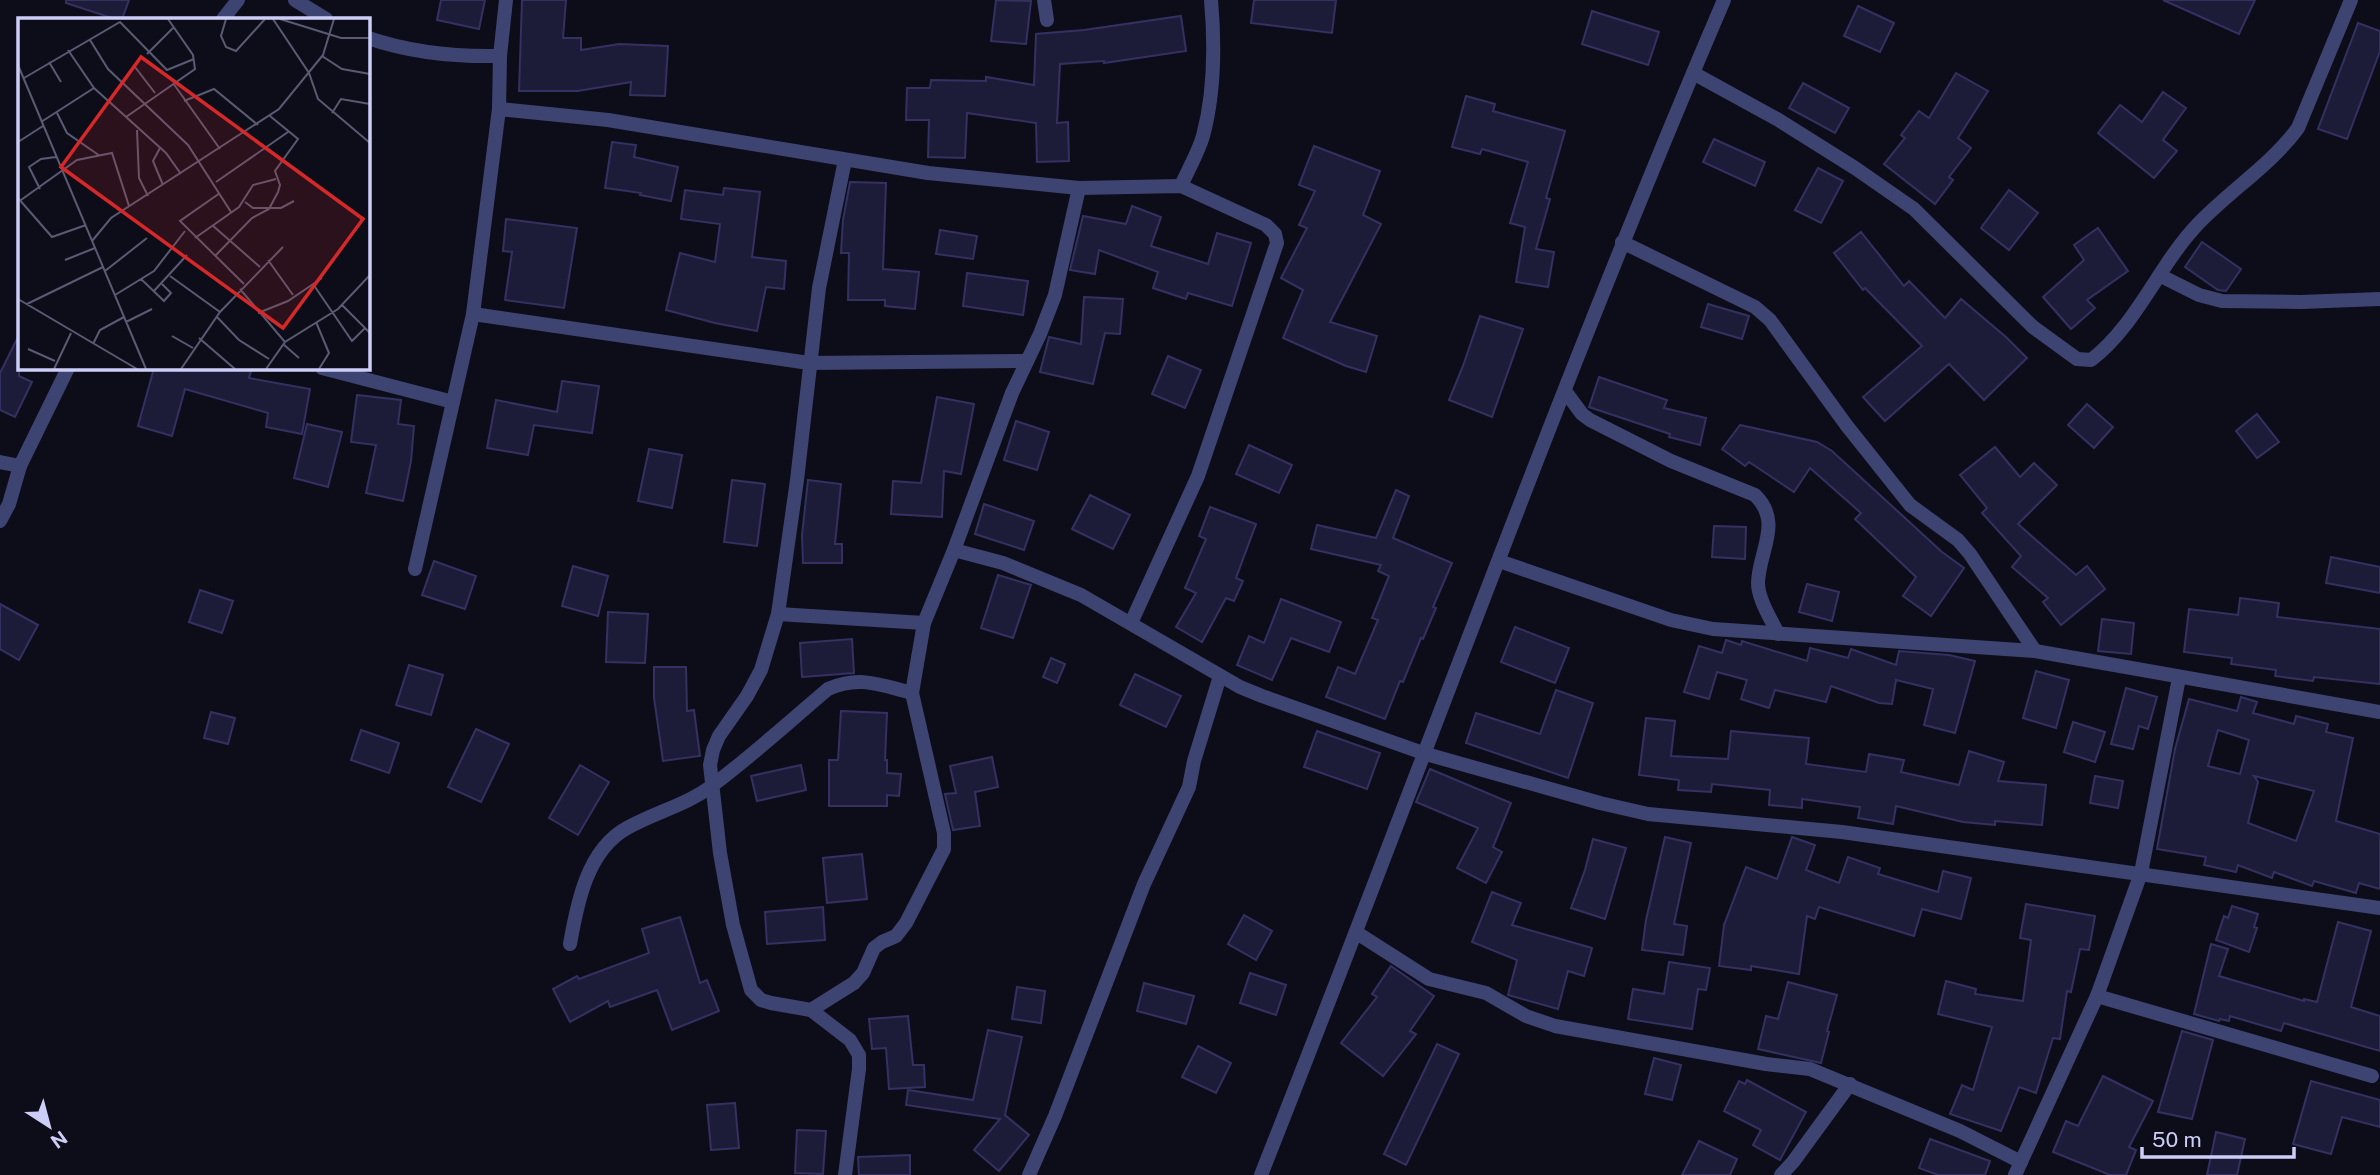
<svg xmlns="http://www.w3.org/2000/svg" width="2380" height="1175" viewBox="0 0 2380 1175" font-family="'Public Sans',sans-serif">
  <rect width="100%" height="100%" fill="#0d0d1a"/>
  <g fill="#1d1c38" stroke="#333161" stroke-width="2" fill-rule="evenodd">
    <path d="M66,0h63l-7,19h-7l-49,-16z"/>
    <path d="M441,0h44l-6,29 -42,-9z"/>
    <path d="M522,0h44l-3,38h18v12l38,-6 49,2 -3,50 -35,-1 1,-13 -53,9h-59z"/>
    <path d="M996,0l35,1 -5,43 -35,-3z"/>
    <path d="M1254,0h82l-4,33 -81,-10z"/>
    <path d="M2163,0h92l-16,34z"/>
    <path d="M1858,6l36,17 -14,29 -36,-16z"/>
    <path d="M1592,11l67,21 -11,33 -66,-21z"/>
    <path d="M1181,16l5,35 -82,12v-2l-44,3 -3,59 11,-1 1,39 -32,1 -1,-39 -69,-10 -2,45 -37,-1 1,-37h-23l1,-32h23l1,-8 55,1v-4l48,8 2,-51 48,-4z"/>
    <path d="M2358,23l22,8v20l-33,88 -29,-10z"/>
    <path d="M1956,73l32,18 -30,47 13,10 -22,29 4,3 -18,24 -51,-40 21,-26 -4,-3 18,-24 10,7z"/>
    <path d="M1803,83l46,25 -14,25 -46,-25z"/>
    <path d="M2163,92l23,16 -23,32 14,11 -23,27 -56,-45 22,-28 22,17z"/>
    <path d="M1466,96l29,8 -2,7 72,20 -19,67 4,1 -14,50 18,3 -6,35 -32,-5 9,-55 -15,-4 18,-61 -46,-13 -2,5 -28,-7z"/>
    <path d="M1714,139l51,23 -10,24 -52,-24z"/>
    <path d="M612,142l24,3 -2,12 44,10 -7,34 -31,-6 1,-2 -36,-5z"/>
    <path d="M1314,146l66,25 -17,44 18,9 -51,98 47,14 -11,36 -20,-6 -63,-28 20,-48 -22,-12 26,-50 -8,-3 16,-34 -16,-6z"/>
    <path d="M1818,168l25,13 -22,42 -26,-13z"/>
    <path d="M850,182l36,1 -3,86 36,3 -4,37 -30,-3v-6h-37l1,-47h-8l2,-33z"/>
    <path d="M724,188l36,4 -8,65 34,4 -2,28 -18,-2 -9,44 -42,-8 -49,-13 14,-57 35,9 5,-38 -39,-5 4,-29 38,5z"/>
    <path d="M2009,190l29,23 -29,37 -28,-22z"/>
    <path d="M1132,206l29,11 -10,29 57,18 9,-31 34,10 -19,63 -44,-13 -2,6 -33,-11 5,-16 -59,-22 -4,24 -25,-4 13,-54 43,8z"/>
    <path d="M506,219l71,9 -13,80 -59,-8 7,-48 -9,-1z"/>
    <path d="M2098,228l30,43 -41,29 8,8 -24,21 -28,-32 41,-37 -10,-15z"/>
    <path d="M940,230l37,6 -4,23 -37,-5z"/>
    <path d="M1861,232l43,54 5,-5 36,37 16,-19 45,38 21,21 -43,42 -35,-36 -64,57 -22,-24 59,-51 -57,-58 -2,2 -29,-37z"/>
    <path d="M2202,242l39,27 -15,22 -8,-1 -33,-23z"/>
    <path d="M967,273l61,8 -5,34 -60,-9z"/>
    <path d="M1084,297l39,2 -3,35 -15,-1 -12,51 -53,-12 9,-35 32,7z"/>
    <path d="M1708,304l41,12 -7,23 -41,-12z"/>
    <path d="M1480,316l43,13 -31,88 -43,-17 14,-34z"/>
    <path d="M19,335v41l13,6 -17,35 -15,-7v-37z"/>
    <path d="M1168,356l33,14 -16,38 -33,-14z"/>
    <path d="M154,368h98l-3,10 61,11 -8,45 -36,-7 2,-14 -83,-24 -13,47 -34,-10z"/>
    <path d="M1599,377l68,23 -3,8 42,10 -6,27 -31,-8 1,-3 -81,-27z"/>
    <path d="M562,381l37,5 -7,47 -58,-8 -6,30 -41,-7 9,-48 61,12z"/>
    <path d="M357,395l44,5 -3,24 16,2 -3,35 -8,40 -37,-8 10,-48 -25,-3z"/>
    <path d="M937,397l37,7 -13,70 -17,-3 -2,46 -51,-3 2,-33 28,2z"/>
    <path d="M2087,404l26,23 -19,21 -26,-23z"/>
    <path d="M2257,414l22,28 -22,16 -21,-27z"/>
    <path d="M1016,421l33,11 -12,38 -33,-10z"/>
    <path d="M307,424l35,8 -14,55 -34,-9z"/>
    <path d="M1740,425l77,17 15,9 110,101 22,16 -33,48 -28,-20 13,-19 -61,-58 6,-6 -51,-45 -16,24 -45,-30 -4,4 -23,-17z"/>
    <path d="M1249,445l43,20 -13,28 -43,-19z"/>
    <path d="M1995,447l25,30 14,-14 23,22 -39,39 58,51 11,-9 18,23 -44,36 -18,-23 5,-4 -36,-31 9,-11 -39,-43 5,-5 -27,-33z"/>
    <path d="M649,449l33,6 -10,53 -34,-7z"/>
    <path d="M732,480l33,4 -8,62 -33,-4z"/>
    <path d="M808,480l33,4 -6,60h7v19h-39l-1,-28z"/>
    <path d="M1396,490l13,6 -16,42 59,25 -19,44 3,1 -13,31 -2,-1 -18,44 -3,-1 -15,38 -59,-22 12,-30 17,7 23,-54 -6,-2 17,-42 -11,-5 3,-6 -70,-16 6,-24 59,13z"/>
    <path d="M1090,495l40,20 -17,34 -41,-20z"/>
    <path d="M984,504l50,17 -10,29 -49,-16z"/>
    <path d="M1210,507l46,17 -20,54 7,3 -9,20 -8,-3 -24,44 -26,-15 20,-34 -11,-5 21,-49 -7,-3z"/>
    <path d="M1714,526l32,1 -1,32 -33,-2z"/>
    <path d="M2331,557l49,10v26l-54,-10z"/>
    <path d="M434,561l42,15 -11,33 -43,-14z"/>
    <path d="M573,566l35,10 -10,40 -36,-10z"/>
    <path d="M998,575l33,10 -18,53 -32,-10z"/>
    <path d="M1807,584l32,8 -7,29 -33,-9z"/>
    <path d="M200,590l33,11 -11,32 -33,-11z"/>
    <path d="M2240,598l39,5 -2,14 103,12v55l-66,-7 -1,4 -38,-5 1,-6 -45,-6 1,-6 -48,-6 5,-43 49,6z"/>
    <path d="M1281,599l60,23 -12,30 -38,-14 -19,42 -35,-15 12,-29 15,7z"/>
    <path d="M0,604l38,21 -19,35 -19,-11z"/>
    <path d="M608,612l40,2 -3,49 -39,-1z"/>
    <path d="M2102,619l32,4 -3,31 -33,-3z"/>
    <path d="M1515,627l54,21 -14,35 -54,-21z"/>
    <path d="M852,639l2,34 -52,4 -2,-34z"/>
    <path d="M1726,640l15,5 1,-4 65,20 3,-13 38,10 3,-9 45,16 3,-14 50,4 26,6 -20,72 -31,-8 9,-36 -37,-9 -4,24 -13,-1 -48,-17 -5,16 -51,-12 -6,18 -28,-9 6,-19 -30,-8 -8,27 -25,-7 15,-46 23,7z"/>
    <path d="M1051,658l14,6 -8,19 -14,-6z"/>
    <path d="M409,665l34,10 -12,40 -35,-10z"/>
    <path d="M654,667h32l1,44 7,-1 6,46 -37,5 -9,-63z"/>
    <path d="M2036,671l33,9 -13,48 -33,-10z"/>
    <path d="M1135,674l46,22 -15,31 -46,-22z"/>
    <path d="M2126,688l31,9 -9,32 -9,-3 -6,23 -22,-5z"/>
    <path d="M1556,690l37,13 -25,75 -102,-35 10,-30 64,21z"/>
    <path d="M2241,697l16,5 -4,11 41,11 2,-8 32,8 -2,8 27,6 -17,83 44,13v55l-21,-6 -3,10 -42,-12 -2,5 -38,-14 -2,6 -34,-13 -2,7 -32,-7 2,-8 -49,-8 18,-100 14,-50 48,12zM2218,730l31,10 -9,34 -32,-8zM2254,776l60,15 -18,50 -48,-18 10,-41z"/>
    <path d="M841,711l46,2 -2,47h2v13l14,1 -2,22 -12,-1v11h-58v-46h9z"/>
    <path d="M211,712l24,6 -7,26 -24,-6z"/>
    <path d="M1646,718l29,3 -4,35 57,3 3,-28 78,7 -3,26 60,8 3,-18 35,6 -3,12 58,13 10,-34 35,11 -6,19 48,4 -4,40 -47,-4v4l-32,-3 -67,-16 -3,18 -35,-6 2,-11 -58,-8v9l-33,-3 1,-15 -58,-6 -1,8 -33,-2 1,-10 -40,-5z"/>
    <path d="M2073,722l32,10 -10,30 -31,-10z"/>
    <path d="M476,729l33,15 -28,58 -33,-15z"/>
    <path d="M361,730l38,13 -10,30 -38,-13z"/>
    <path d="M1317,731l63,22 -13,36 -63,-22z"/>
    <path d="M992,757l6,30 -23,5 5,34 -27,4 -8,-36 11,-1 -6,-27z"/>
    <path d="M580,765l29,17 -31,53 -29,-17z"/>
    <path d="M801,765l5,25 -49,11 -6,-25z"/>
    <path d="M1430,769l81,34 -18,44 9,5 -16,31 -29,-15 21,-40 -62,-26z"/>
    <path d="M2095,776l28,5 -5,27 -28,-5z"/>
    <path d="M1665,837l26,6 -17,81 13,2 -4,29 -41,-5 4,-30z"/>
    <path d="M1792,837l23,8 -9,25 33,13 9,-26 32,11 -2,6 60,18 5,-21 28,7 -10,41 -39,-10 -8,27 -95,-29 -4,12 -8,-3 -8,58 -48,-8v4l-32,-4 5,-41 22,-58 31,12z"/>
    <path d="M1593,839l33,9 -21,71 -34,-11 14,-38z"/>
    <path d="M862,854l5,45 -40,4 -4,-45z"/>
    <path d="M1492,892l29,11 -9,22 80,23 -8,28 -16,-5 -10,38 -50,-14 9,-35 -45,-18z"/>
    <path d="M2026,904l69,12 -6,34 -9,-1 -9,43 -4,-1 -7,48 -7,-1 -17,55 -17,-6 -18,44 -51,-17 12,-29 11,5 19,-63 -54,-13 8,-33 30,8 -1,5 48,7 8,-61 -11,-2z"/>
    <path d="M2232,906l26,8 -4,13 3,1 -8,24 -33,-12 8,-24 4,2z"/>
    <path d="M823,907l2,33 -58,4 -2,-32z"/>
    <path d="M1244,915l28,16 -16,29 -28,-16z"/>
    <path d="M680,917l20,66 7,-3 12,31 -47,19 -15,-40 -47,17 -2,-6 -38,21 -17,-33 24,-13 2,3 70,-26 -7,-24z"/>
    <path d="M2338,922l33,9 -20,76 29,9v35l-96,-28 -3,8 -51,-15 -1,5 -9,-2 -1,2 -25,-7 17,-70 17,5 -9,27 85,25v-2l13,3z"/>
    <path d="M1669,962l41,6 -4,22 -8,-1 -6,40 -64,-10 5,-30 31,5z"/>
    <path d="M1391,966l43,30 -24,35 6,3 -33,42 -42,-33 36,-46 -5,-3z"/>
    <path d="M1250,973l36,12 -10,30 -36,-12z"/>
    <path d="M1788,982l49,13 -10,36 2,1 -8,31 -63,-14 8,-33 12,3z"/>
    <path d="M1144,983l50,13 -8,28 -49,-13z"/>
    <path d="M1017,987l28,4 -4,32 -29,-4z"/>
    <path d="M908,1016l5,49h11l1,22 -36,2 -3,-41 -14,1 -3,-30z"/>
    <path d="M988,1030l34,7 -17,78 24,20 -30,36 -25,-21 26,-31 -94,-14 2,-15 65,10z"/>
    <path d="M2182,1031l31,9 -21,79 -34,-7z"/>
    <path d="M1437,1044l22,10 -53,111 -22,-11z"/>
    <path d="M1198,1046l33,17 -15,30 -34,-16z"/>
    <path d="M1654,1058l27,7 -9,35 -27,-6z"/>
    <path d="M2103,1076l50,25 -24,46 7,3 -10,25h-16l-57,-23 13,-31 12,5z"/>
    <path d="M1747,1080l59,32 -26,48 -27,-15 8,-15 -37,-19 15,-30 6,3z"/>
    <path d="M2311,1081l69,19v27l-38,-10 -11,37 -38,-10z"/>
    <path d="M735,1103l4,45 -28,2 -4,-45z"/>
    <path d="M797,1130l29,1 -3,43 -28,-1z"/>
    <path d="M2216,1132l29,7 -8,36h-30z"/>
    <path d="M1930,1139l60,22 -5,14h-47l-19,-7z"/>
    <path d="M1699,1141l38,18 -7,16h-48z"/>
    <path d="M910,1155v20h-51l-1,-18z"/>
  </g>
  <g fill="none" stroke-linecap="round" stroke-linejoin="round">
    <g stroke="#3e4472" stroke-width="14">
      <path d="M295,0l31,19"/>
      <path d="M1044,0l3,20"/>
      <path d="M223,19l15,-19"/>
      <path d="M368,38c44,15 86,19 132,18"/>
      <path d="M1693,73l84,46 78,49 59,41 119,118 44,32 14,1c45,-34 68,-95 106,-135 32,-34 73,-59 101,-97l53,-128"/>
      <path d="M499,109l109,11 320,53 151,15 102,-2 85,39 9,9 2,9 -79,233 -67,147"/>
      <path d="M845,160l-26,128 -22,192 -19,134 -17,56 -14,26 -28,40 -6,14 -3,15 10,88 13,72 18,65 10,10 10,3 40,7 39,30 9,15v14l-14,106"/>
      <path d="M1181,186c7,-16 17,-33 22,-50 12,-45 12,-91 8,-136"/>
      <path d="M1622,242l133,65 15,13 77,106 63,79 48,35 12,14 65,97"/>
      <path d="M2161,276l38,19 23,6 79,1 79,-3"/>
      <path d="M473,314l336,49 218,-2"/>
      <path d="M322,368l131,34"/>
      <path d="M1565,391l17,23 8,6 81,41 84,34c28,28 4,55 3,88 0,16 13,36 20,51"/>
      <path d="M0,462l20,4"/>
      <path d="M0,521l9,-17 11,-38 48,-98"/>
      <path d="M954,550l49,13 78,32 159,92 22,9 164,58 174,49 48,11 194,18 538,76"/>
      <path d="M1499,561l172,59 42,9 322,22 345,61"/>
      <path d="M415,569l58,-255 26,-205 1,-53 6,-56"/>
      <path d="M778,614l146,9"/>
      <path d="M1357,933l72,46 57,14 40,23 29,10 211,38 44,5 150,62 61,31"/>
      <path d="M570,944c7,-40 17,-94 57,-116 28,-16 60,-23 86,-43 40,-30 77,-64 115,-96 32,-14 52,-4 84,4"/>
      <path d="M2097,996l275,80"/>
      <path d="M811,1010l43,-27 9,-10 11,-25 8,-6 14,-6 10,-13 38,-74v-16l-32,-140 12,-70 30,-73 58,-157 28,-59 15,-39 24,-107"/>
      <path d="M1029,1175l26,-59 89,-232 45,-97 5,-26 26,-85"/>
      <path d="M1261,1175c155,-391 297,-788 463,-1175"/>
      <path d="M1781,1175l12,-13 57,-78"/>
      <path d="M2015,1175l82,-179 44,-123 38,-195"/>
    </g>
  </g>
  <g transform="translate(18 18)">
    <rect width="352" height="352" fill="#0d0d1a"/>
    <path fill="none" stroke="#5a5a73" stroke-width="2" d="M208,1l-5,17 5,11 10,4 29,-32M255,1l36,54 9,26 52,44M262,1l61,19h29M72,22l18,29 80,76 43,67M50,32l26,38 72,65 15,21M129,36l26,-26M304,38l20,13 28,5M31,44l12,20M0,47l128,304M117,49l20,26M6,60l96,-56 47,48 27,-11M155,65l47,66M166,83l30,-12 44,36M39,95l10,20 33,23M314,95l9,-14 29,5M108,99l69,-48 -2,-14 -25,-36M23,104l53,-34M119,112l2,48 9,18M0,124l25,-16M142,130l-7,13 10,24M198,164l72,-50M22,171l-11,-22 12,-8 15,-2M202,175l-40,28 64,63M0,180l34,39 34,-12M3,182l56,-40 35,-7 17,53M227,184l8,6h28l13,-7M194,207l48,42M177,220l44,-31 14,-22 23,-6M74,223l19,-23 168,-109 44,-54 11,-36M197,238l37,-38 17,-9 9,-17 2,-7 -5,-14 23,-32 -28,-23M47,242l30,-12M250,242l25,35M87,253l42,-33M152,258l50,36M123,261l23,22 7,-8 -9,-9M295,266l39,57 13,-13M222,271l45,53M135,274l34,-37M97,277l39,-24 31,-40M0,281l119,70M9,286l76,-37M324,287l28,28M240,295l30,-12 34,-23M199,299l22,23 30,19M108,304l26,-13M298,304l13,31 -10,16M154,318l21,12M181,320l36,31M75,326l7,-14 24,-13M265,326l16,14M10,331l27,12M36,351l17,-36M163,351l39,-57 63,-65M248,351l19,-27 53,-33 32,-34"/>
    <path fill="#d62828" fill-opacity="0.15" stroke="#d62828" stroke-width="3.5" d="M123,39l222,162 -80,109 -222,-161z"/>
    <rect width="352" height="352" fill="none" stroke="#cdcef8" stroke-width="3.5"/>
  </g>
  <g transform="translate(49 1126) rotate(144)" stroke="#0d0d1a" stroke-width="5" paint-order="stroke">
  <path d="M0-5L12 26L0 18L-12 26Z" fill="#cdcef8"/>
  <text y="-10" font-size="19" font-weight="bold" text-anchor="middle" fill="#cdcef8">N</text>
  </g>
  <path d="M2142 1147v10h152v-10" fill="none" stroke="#cdcef8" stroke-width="3.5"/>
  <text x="2152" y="1147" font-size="21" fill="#cdcef8" stroke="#0d0d1a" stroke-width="5" paint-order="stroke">50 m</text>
</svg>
